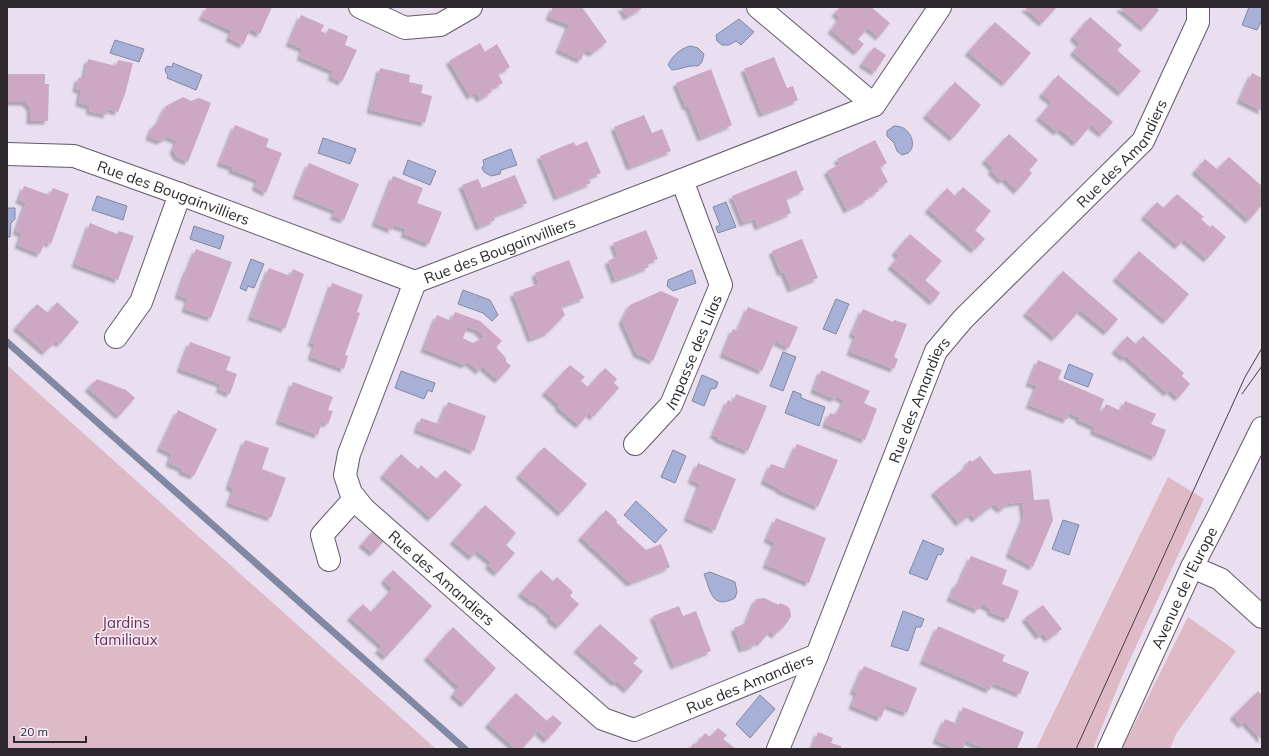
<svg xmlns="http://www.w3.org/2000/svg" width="1269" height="756" viewBox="0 0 1269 756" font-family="Mulish,sans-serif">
  <defs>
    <filter id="shadow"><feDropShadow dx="-3.5" dy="3.5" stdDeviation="1" flood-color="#0004"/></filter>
  </defs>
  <rect width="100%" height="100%" fill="#eadff0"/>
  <g fill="#debac6">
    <path d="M7,365l429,384h-429z"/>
    <path d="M1168,477l36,22 -83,180 -28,70h-57z"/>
    <path d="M1188,617l48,34 -60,83 -6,15h-48z"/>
  </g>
  <g fill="#a7b1d7" stroke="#8288a4">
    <path d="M1249,7h13v13l-5,10 -15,-5z"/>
    <path d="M739,19l15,13 -13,13 -5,-4 -7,4h-7l-5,-4 -1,-6z"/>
    <path d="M115,40l29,9 -5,13 -29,-9z"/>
    <path d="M690,46l8,2 6,6 -2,8 -4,4c-10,-1 -16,3 -26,4l-4,-5c5,-10 12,-16 22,-19z"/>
    <path d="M173,63l29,12 -6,15 -29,-12 1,-3 -2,-2 -1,-4 2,-3 5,1z"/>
    <path d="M894,126c4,0 9,1 12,4 6,5 10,17 2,23 -2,1 -4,1 -6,2l-5,-4 -3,-8 -7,-7v-5z"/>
    <path d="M323,138l33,11 -6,15 -32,-11z"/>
    <path d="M511,149l6,16 -16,5 -1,4 -9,2 -7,-4 -2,-4 2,-3 -1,-5z"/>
    <path d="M408,160l28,11 -6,14 -27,-11z"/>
    <path d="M97,196l30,10 -4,14 -31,-10z"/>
    <path d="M726,202l10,25 -18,6 -2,-6 4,-2 -7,-18z"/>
    <path d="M7,208h8v11l-4,4 -1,14h-3z"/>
    <path d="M194,226l30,10 -4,13 -30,-10z"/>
    <path d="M251,259l13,5 -10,24 -6,-2 -2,5 -6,-3z"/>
    <path d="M692,270l4,13 -23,8 -6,-5 1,-6z"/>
    <path d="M463,290l27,10 8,15 -6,6 -9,-8 -25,-9z"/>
    <path d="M836,299l13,5 -13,30 -13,-5z"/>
    <path d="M783,352l13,5 -13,34 -13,-5z"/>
    <path d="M1069,364l24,10 -5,13 -24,-9z"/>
    <path d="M401,371l34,12 -3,9 -4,-2 -4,9 -29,-11z"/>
    <path d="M702,375l16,7 -2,6 -5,1 -7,17 -12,-5z"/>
    <path d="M793,391l8,3v4l24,9 -6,19 -34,-13z"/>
    <path d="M673,450l13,6 -11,27 -14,-6z"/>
    <path d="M636,501l31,29 -12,13 -31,-28z"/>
    <path d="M1063,520l16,5 -10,30 -17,-6z"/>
    <path d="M923,540l21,9 -3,6 -3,-1 -11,26 -18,-7z"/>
    <path d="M710,572l25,10 2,10 -2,6c-23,12 -24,-6 -31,-24z"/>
    <path d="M903,611l21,8 -3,8h-5l-8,24 -17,-5z"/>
    <path d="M760,695l15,14 -25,29 -14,-14z"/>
  </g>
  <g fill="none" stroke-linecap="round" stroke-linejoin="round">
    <path stroke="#8288a4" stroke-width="7" d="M7,342l458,407"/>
  </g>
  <g fill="#cca8c3" fill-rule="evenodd" filter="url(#shadow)">
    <path d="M207,7h65l-12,27 -10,-5 -7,16 -14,-7 3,-7 -30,-14z"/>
    <path d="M553,7h29l25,35 -14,11 -8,-3 -4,10 -22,-10 10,-25 -20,-8z"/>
    <path d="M621,7h23l-17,10z"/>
    <path d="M840,7h31l19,16 -11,14 -11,-9 -10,11 6,5 -7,8 -26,-22 9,-12 -5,-5z"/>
    <path d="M1024,7h33l-15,16z"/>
    <path d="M1119,7h37l3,3 -15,18z"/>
    <path d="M301,15l23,10 -3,6 5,3 3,-6 19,8 -3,9 12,5 -15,32 -11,-5 2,-6 -33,-14 3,-8 -14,-6z"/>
    <path d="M1090,17l32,28 -5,5 24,21 -20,22 -48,-41 7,-8 -7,-7z"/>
    <path d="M995,22l36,31 -26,30 -37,-31z"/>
    <path d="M480,43l5,9 12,-8 13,23 -12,7 5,9 -13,6 2,3 -12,7 -4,-6 -6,3 -21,-35z"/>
    <path d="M874,47l12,8 -11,17 -13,-8z"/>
    <path d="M774,57l13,31 6,-2 5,14 -36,14 -18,-45z"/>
    <path d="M88,59l28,7 2,-6 15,3 -8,31 -7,18 -10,-3 -1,6 -18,-4 1,-5 -11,-3 2,-13 -5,-1 2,-11h6z"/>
    <path d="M380,68l30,7 -1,7 14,3 -2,8 11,3 -7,27 -55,-13z"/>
    <path d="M711,69l21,56 -31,13 -13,-32 -2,1 -10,-24z"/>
    <path d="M1252,73l10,5v33l-22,-11z"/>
    <path d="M7,74h38v10h4l-1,37h-18v-14l-5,-5h-18z"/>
    <path d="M1058,75l55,47 -11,12 -11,-9 -15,18 -16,-14 -3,3 -18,-15 13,-15 -10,-8z"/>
    <path d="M955,82l26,23 -28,33 -27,-23z"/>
    <path d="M183,97l8,4 8,-3 12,5 -23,59 -11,-5 -4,-7 4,-9 -9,-4 -8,4 -11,-4 4,-11 5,-3 8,-17z"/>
    <path d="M644,115l8,18 10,-4 9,22 -41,16 -16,-40z"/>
    <path d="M235,125l34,14 -3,8 16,6 -16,40 -11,-6 3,-7 -26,-10v-3l-12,-4z"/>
    <path d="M1009,134l29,26 -9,10 3,3 -15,18 -13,-13 -2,3 -11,-10 2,-3 -8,-8z"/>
    <path d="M875,140l12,23 -7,4 8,15 -10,6 1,3 -12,6 1,2 -21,11 -20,-39 13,-7 -3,-5z"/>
    <path d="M587,141l14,32 -13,5 3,5 -34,14 -17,-41 34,-14 2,4z"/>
    <path d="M1229,157l33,29v19l-13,15 -54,-49 10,-12 12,10z"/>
    <path d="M309,163l50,21 -15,36 -11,-4 3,-5 -40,-16z"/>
    <path d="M796,170l8,20 -18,8 5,15 -33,14 -3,-8 -12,4 -11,-27z"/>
    <path d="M515,175l12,28 -34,13 2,4 -16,7 -17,-42 16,-6 4,9z"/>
    <path d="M393,176l30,12 -6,15 25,9 -13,32 -25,-10 2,-5 -13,-4 -1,5 -17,-7z"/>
    <path d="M24,186l25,9 4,-7 16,6 -18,50 -6,-2 -5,12 -22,-9 4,-11 -6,-3 10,-28 -7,-3z"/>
    <path d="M963,187l28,24 -16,19 10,9 -11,11 -46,-41 19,-21 8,8z"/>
    <path d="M1177,194l27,23 -3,2 9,8 2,-2 14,12 -19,22 -23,-20 -6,7 -34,-30 13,-14 7,6z"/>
    <path d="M90,223l27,11 2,-3 15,5 -16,44 -43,-16z"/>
    <path d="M646,230l12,29 -11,3 2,5 -34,13 -7,-19 10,-5 -5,-13z"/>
    <path d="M910,234l32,27 -17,19 15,13 -7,9 -42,-36 8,-10 -4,-4z"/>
    <path d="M802,239l16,39 -27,11 -7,-17 -3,1 -9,-22z"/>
    <path d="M196,249l36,13 -21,56 -26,-9 3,-10 -10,-4 9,-26h1z"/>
    <path d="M1139,251l50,43 -23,27 -50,-43z"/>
    <path d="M569,260l15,38 -23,8 4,9 -18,18 -16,6 -18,-46 25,-9 -3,-11z"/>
    <path d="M269,268l21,8 3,-7 11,5 -19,55 -34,-12z"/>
    <path d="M1063,271l55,48 -11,13 -27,-22 -25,28 -29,-25z"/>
    <path d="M332,283l31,12 -6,17 3,1 -15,42 3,1 -4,13 -33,-12 4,-13 -4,-1z"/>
    <path d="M661,291l18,8 -26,62 -16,-7 -15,-33 8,-16z"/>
    <path d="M57,302l22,20 -19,22 -4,-3 -11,11 -29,-25 21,-23 11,9z"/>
    <path d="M748,307l50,20 -9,21 -14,-7 -13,30 -39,-17 10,-25 5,2z"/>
    <path d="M863,309l30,13 1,-2 13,4 -13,33 4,2 -4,10 -44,-17 6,-16 -4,-2z"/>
    <path d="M455,312l25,9 22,20 -6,6 10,11v4l5,4 -13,14 -15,-13 -4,4 -11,-9 -3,3 -41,-16 13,-34 14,6zM467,327l10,3 7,7 -11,6 -10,-5z"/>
    <path d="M1127,336l9,8 7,-8 41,37 -2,3 8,8 -12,14 -8,-8 -3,3 -41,-37 -2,2 -9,-8z"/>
    <path d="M190,342l41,15 -5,13 11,4 -7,20 -11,-5 2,-5 -41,-15z"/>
    <path d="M1038,360l24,10 -4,9 46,20 -4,11 3,1 3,-7 15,7 4,-10 31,13 -5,10 15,6 -11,27 -62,-26 2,-4 -16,-7v-3l-10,-4 -2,7 -38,-15 8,-19 -8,-3z"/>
    <path d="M570,365l15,12 -4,4 7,6 17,-19 12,11 -3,4 5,5 -26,29 -4,-4 -10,12 -21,-18 1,-2 -14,-13z"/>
    <path d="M821,370l49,21 -6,12 13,6 -12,31 -40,-16 5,-11 5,2 3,-6 2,1 4,-10 -8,-4 -1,3 -21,-9z"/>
    <path d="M97,379l29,11 9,8 -16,18 -31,-28z"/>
    <path d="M293,382l40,15 -5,13 5,1 -5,13 -6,-2 -4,13 -39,-14z"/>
    <path d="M736,394l31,12 -19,45 -30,-12v-2l-5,-2 15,-35 5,3z"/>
    <path d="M448,402l38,14 -12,35 -57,-21 4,-12 18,6z"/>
    <path d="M178,410l39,19 -23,47 -13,-5 2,-2 -14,-6 3,-9 -12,-6z"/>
    <path d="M245,440l24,8 -7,21 24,9 -15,40 -42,-15 5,-13 -5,-4z"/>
    <path d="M797,444l41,16 -20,47 -39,-17 1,-1 -16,-8 7,-17 15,5z"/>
    <path d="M544,447l43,37 -26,29 -42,-38z"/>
    <path d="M401,454l17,15 3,-4 16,14 8,-9 17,15 -31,33 -48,-43z"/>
    <path d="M980,456l14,18 37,-4 3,30 15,-1 4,21 -20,47 -24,-13 15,-37 -2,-15 -14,2 -7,6 -7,-6 -19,15 -4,-5 -12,9 -25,-31 33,-26 -1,-2 4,-4 2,2z"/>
    <path d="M698,463l38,16 -21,51 -28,-12 13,-34 -9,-4z"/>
    <path d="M485,505l31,28 -10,12 9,8 -18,20 -9,-8 3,-3 -14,-11 -5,6 -19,-16z"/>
    <path d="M606,510l11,10 -1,2 30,28 15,-6 9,23 -40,16 -49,-46z"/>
    <path d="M776,518l50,20 -17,45 -43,-18 9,-22 -8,-4z"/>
    <path d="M374,530l11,10 -12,13 -11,-9z"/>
    <path d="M971,556l36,14 -5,14 17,7 -11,28 -18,-7 1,-3 -10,-5 -3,6 -28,-12 6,-14 3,-1z"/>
    <path d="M393,570l39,36 -46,51 -8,-7 4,-4 -32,-29 13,-13 8,8 21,-23 -8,-9z"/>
    <path d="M541,570l12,11 4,-4 16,15 -3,4 9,8 -20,22 -9,-7 1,-3 -16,-14 -2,1 -12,-10z"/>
    <path d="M764,598l15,7v-2l8,3 3,3 1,8 -9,12 -1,-1 -6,7 -5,-4 -10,12 -4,-2 -1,4 -13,4 -8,-21 12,-5 10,-24z"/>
    <path d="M1043,605l19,24 -14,10 -5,-6 -4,3 -14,-18z"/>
    <path d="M679,606l4,10 13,-5 15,40 -37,15 -21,-50z"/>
    <path d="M600,624l38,34 -5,5 10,8 -16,19 -10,-9 -2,2 -38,-34z"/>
    <path d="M938,626l67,29 -3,6 27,11 -9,22 -27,-11 -3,7 -67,-29z"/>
    <path d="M453,627l43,41 -32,36 -11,-10 6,-7 -32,-30z"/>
    <path d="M864,666l53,22 -10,25 -21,-8 -5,13 -29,-12 5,-13 -4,-2z"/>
    <path d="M1258,691l4,4v45l-17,-18 -3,3 -9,-9z"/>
    <path d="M516,693l31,28 6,-6 9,8 -15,17 -9,-9 -16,18h-6l-28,-25z"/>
    <path d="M963,707l61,25 -7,17h-30l-21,-8 -3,8h-7l-20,-9 9,-21 12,5z"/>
    <path d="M718,728l9,7 -4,4 13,10h-47l5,-6 2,1 9,-11 5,4z"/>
    <path d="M818,732l15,6 -2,5 10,3v3h-29z"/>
  </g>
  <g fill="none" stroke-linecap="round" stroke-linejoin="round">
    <defs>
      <g id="minor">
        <path d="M360,7l45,21 35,-3 31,-18"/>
        <path d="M758,7l116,98"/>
        <path d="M874,105l66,-98"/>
        <path id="s1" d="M7,154l67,2 106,38 235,88 267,-102 192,-75"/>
        <path id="s2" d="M415,282l-66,172 -4,21 6,18 13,16 239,210 31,11 183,-75 119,-304 27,-32 180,-178 55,-119v-15"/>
        <path d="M116,337l25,-35 39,-108"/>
        <path id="s3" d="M635,444l36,-39 50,-120 -39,-105"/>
        <path d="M329,560l-7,-25 33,-37"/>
        <path d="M1192,567l28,12 42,38"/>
        <path d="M778,749l39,-94"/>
      </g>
      <g id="major">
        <path id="s4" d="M1109,749l83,-182 26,-50 44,-89"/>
      </g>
    </defs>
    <use href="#minor" stroke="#635968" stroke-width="24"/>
    <use href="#major" stroke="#635968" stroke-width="24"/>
    <use href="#minor" stroke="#fff" stroke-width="22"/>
    <use href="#major" stroke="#fff" stroke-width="22"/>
    <g stroke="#443f47" stroke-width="1">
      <path d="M1242,394l20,-28"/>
      <path d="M1076,749l169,-372 17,-29"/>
    </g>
  </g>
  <g text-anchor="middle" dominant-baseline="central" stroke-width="3" stroke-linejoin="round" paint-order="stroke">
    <g font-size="15" fill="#2c282e" stroke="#f7ecfd">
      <text stroke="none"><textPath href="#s2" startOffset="1393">Rue des Amandiers</textPath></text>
      <text stroke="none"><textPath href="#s1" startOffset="173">Rue des Bougainvilliers</textPath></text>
      <text stroke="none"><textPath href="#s1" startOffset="521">Rue des Bougainvilliers</textPath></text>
      <text stroke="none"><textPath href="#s3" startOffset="111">Impasse des Lilas</textPath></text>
      <text stroke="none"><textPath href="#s2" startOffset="1069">Rue des Amandiers</textPath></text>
      <text stroke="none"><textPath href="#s2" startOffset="349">Rue des Amandiers</textPath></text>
      <text stroke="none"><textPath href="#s4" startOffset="178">Avenue de l'Europe</textPath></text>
      <text stroke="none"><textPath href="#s2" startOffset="721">Rue des Amandiers</textPath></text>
    </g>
    <g font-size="15" fill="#683047" stroke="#f7ecfd">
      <text x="126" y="622">Jardins<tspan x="126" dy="17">familiaux</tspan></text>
    </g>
  </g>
  <rect width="1269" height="756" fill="none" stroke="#2c282e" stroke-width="16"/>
  <path d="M14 736v6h72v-6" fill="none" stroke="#2c282e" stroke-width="2"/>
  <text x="20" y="736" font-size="12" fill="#2c282e" stroke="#f7ecfd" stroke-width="3" paint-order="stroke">20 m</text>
</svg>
